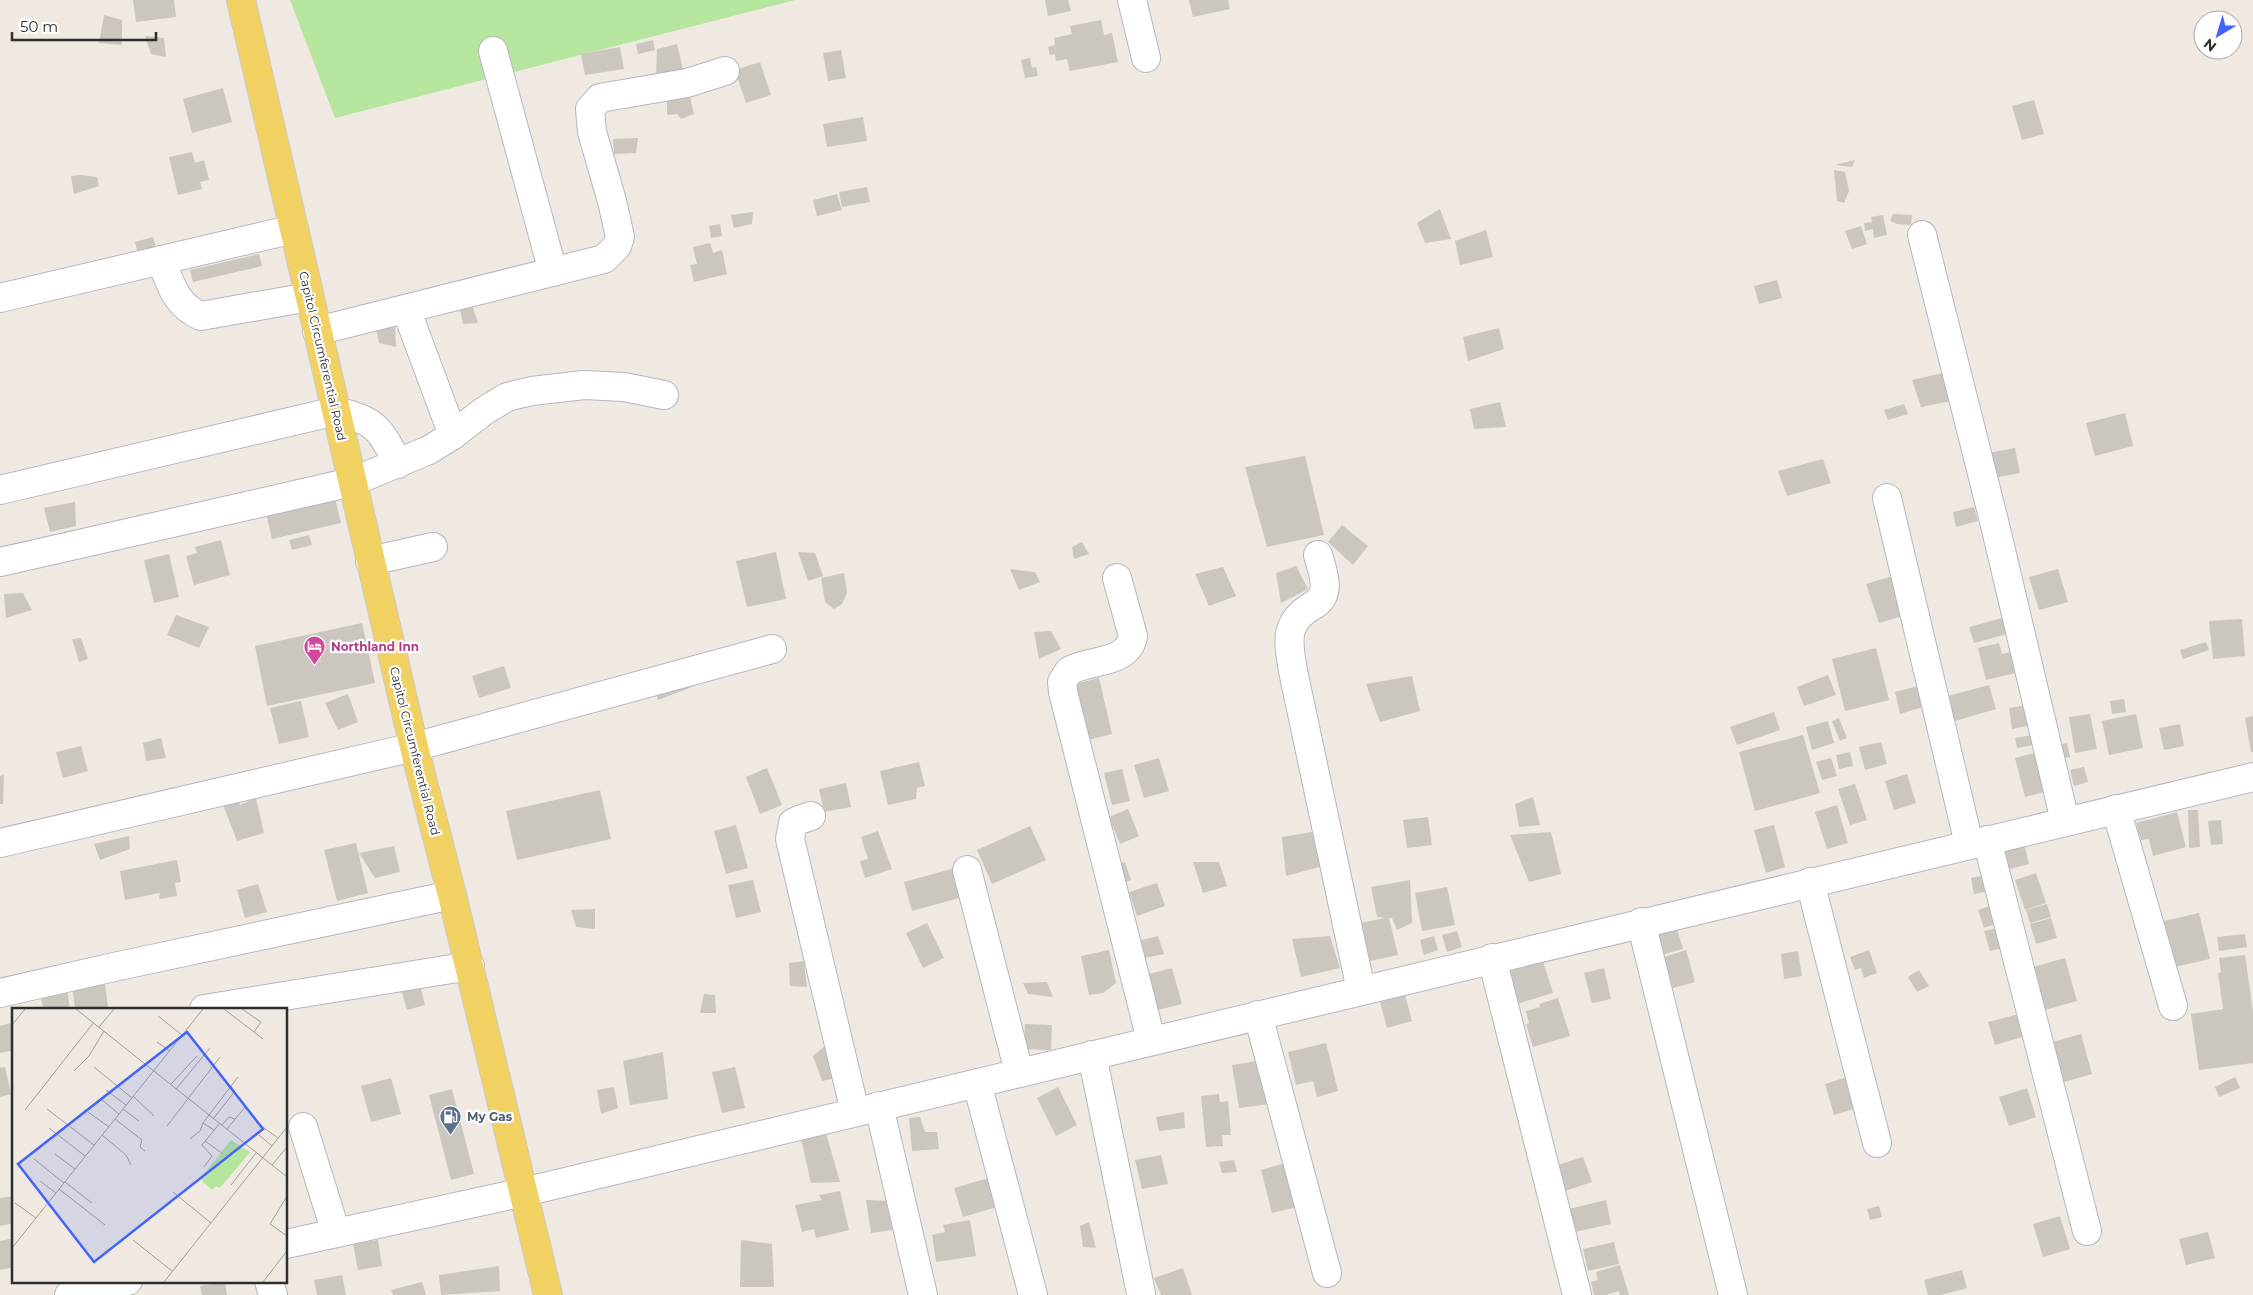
<svg xmlns="http://www.w3.org/2000/svg" width="2253" height="1295" viewBox="0 0 2253 1295" font-family="Montserrat,sans-serif">
  <rect width="100%" height="100%" fill="#efe9e1"/>
  <path fill="#b6e59e" d="M290,0h505l-460,118z"/>
  <g fill="#cbc7bf">
    <path d="M133,0h41l2,17 -40,5z"/>
    <path d="M1045,0h23l3,11 -23,5z"/>
    <path d="M1189,0h39l2,9 -37,8z"/>
    <path d="M104,15l18,5v25l-23,-2z"/>
    <path d="M1101,20l3,15 8,-2 6,29 -48,9 -3,-12 -11,2 -1,-7 -5,1 -2,-8 7,-2 -1,-7 18,-4 -2,-8z"/>
    <path d="M145,36l19,2 2,19 -15,-3z"/>
    <path d="M653,40l2,10 -17,4 -2,-10z"/>
    <path d="M677,44l6,25 -27,7 1,-27z"/>
    <path d="M620,47l4,22 -39,6 -4,-21z"/>
    <path d="M841,50l5,28 -18,3 -5,-28z"/>
    <path d="M1030,58l2,10 4,-1 2,9 -13,2 -4,-18z"/>
    <path d="M760,62l11,33 -25,8 -11,-33z"/>
    <path d="M223,88l9,34 -40,11 -9,-34z"/>
    <path d="M689,93l5,21 -13,5 -4,-5 -10,1v-19z"/>
    <path d="M2034,100l10,34 -22,6 -10,-34z"/>
    <path d="M863,117l4,24 -40,6 -4,-23z"/>
    <path d="M638,138l-2,15 -22,1 -1,-15z"/>
    <path d="M192,152l3,11 9,-3 5,20 -9,2 2,7 -24,6 -9,-38z"/>
    <path d="M1855,160l-3,7 -17,-2z"/>
    <path d="M1834,170l11,2 4,19 -5,12 -7,-2z"/>
    <path d="M81,175l16,2 2,9 -25,8 -3,-18z"/>
    <path d="M867,187l3,15 -28,5 -3,-15z"/>
    <path d="M837,194l5,16 -25,6 -4,-16z"/>
    <path d="M1440,209l11,30 -26,4 -8,-20z"/>
    <path d="M753,212l-1,12 -18,4 -3,-13z"/>
    <path d="M1893,214l19,1 -1,10 -14,-1 -7,-3z"/>
    <path d="M1883,215l4,20 -13,3 -1,-9 -8,2 -1,-8 8,-1 -1,-5z"/>
    <path d="M720,224l2,12 -11,2 -2,-12z"/>
    <path d="M1861,226l6,18 -15,5 -7,-18z"/>
    <path d="M1486,230l7,27 -33,8 -5,-24z"/>
    <path d="M153,237l5,18 -18,5 -5,-18z"/>
    <path d="M710,243l3,10 9,-3 5,24 -33,8 -4,-17 7,-1 -4,-17z"/>
    <path d="M259,254l3,12 -69,16 -3,-12z"/>
    <path d="M1777,280l5,18 -23,6 -5,-18z"/>
    <path d="M472,305l6,18 -15,1 -3,-15z"/>
    <path d="M395,325l1,22 -17,-4 -3,-14z"/>
    <path d="M1499,328l5,21 -36,12 -5,-24z"/>
    <path d="M1952,371l9,28 -40,8 -9,-27z"/>
    <path d="M1500,402l6,25 -32,2 -4,-20z"/>
    <path d="M1904,404l4,10 -20,6 -4,-10z"/>
    <path d="M2125,413l8,33 -38,10 -9,-33z"/>
    <path d="M2015,448l5,25 -27,5 -5,-25z"/>
    <path d="M1305,456l19,79 -57,12 -22,-80z"/>
    <path d="M1823,459l8,24 -44,13 -9,-25z"/>
    <path d="M334,494l7,29 -69,16 -7,-29z"/>
    <path d="M75,502l1,24 -26,6 -6,-24z"/>
    <path d="M1974,507l4,14 -22,6 -3,-15z"/>
    <path d="M1342,525l26,21 -15,19 -25,-23z"/>
    <path d="M309,535l3,10 -20,5 -3,-10z"/>
    <path d="M221,540l9,35 -36,10 -8,-29 11,-3 -2,-6z"/>
    <path d="M1082,542l7,12 -15,5 -2,-12z"/>
    <path d="M776,552l10,47 -39,8 -11,-46z"/>
    <path d="M798,552l17,1 8,23 -15,5z"/>
    <path d="M169,554l10,43 -25,6 -10,-43z"/>
    <path d="M1296,566l12,23 -27,14 -5,-30z"/>
    <path d="M1223,567l13,29 -27,10 -14,-32z"/>
    <path d="M1010,569l25,3 5,10 -21,8z"/>
    <path d="M2058,569l10,33 -29,8 -10,-33z"/>
    <path d="M844,573l3,20 -5,11 -8,5 -9,-7 -4,-24z"/>
    <path d="M1893,576l13,39 -27,8 -13,-39z"/>
    <path d="M23,593l9,17 -26,8 -2,-24z"/>
    <path d="M176,615l33,12 -10,21 -32,-13z"/>
    <path d="M2006,617l5,16 -37,10 -5,-16z"/>
    <path d="M2242,619l3,37 -32,3 -4,-38z"/>
    <path d="M362,623l13,60 -108,23 -12,-60z"/>
    <path d="M1051,631l10,18 -22,10 -5,-27z"/>
    <path d="M81,638l7,21 -9,3 -7,-23z"/>
    <path d="M2206,642l3,8 -26,9 -3,-9z"/>
    <path d="M1999,643l3,11 17,-4 5,21 -38,9 -8,-32z"/>
    <path d="M1876,648l13,52 -44,11 -13,-52z"/>
    <path d="M504,666l7,22 -32,10 -7,-22z"/>
    <path d="M1828,675l8,20 -32,11 -7,-19z"/>
    <path d="M1412,676l8,35 -40,11 -14,-38z"/>
    <path d="M1099,678l13,56 -28,7 -13,-56z"/>
    <path d="M685,681l7,6 -34,13 -3,-13z"/>
    <path d="M1989,685l7,24 -41,12 -7,-25z"/>
    <path d="M1918,686l5,21 -23,7 -5,-22z"/>
    <path d="M348,694l10,28 -20,8 -13,-27z"/>
    <path d="M2124,699l2,13 -14,2 -2,-13z"/>
    <path d="M301,701l8,36 -30,7 -9,-36z"/>
    <path d="M2028,705l4,20 -20,4 -3,-21z"/>
    <path d="M1774,712l6,18 -43,15 -7,-18z"/>
    <path d="M2090,714l7,35 -22,4 -6,-36z"/>
    <path d="M2136,714l7,34 -34,7 -7,-34z"/>
    <path d="M2253,716v36h-2l-6,-34z"/>
    <path d="M1839,718l8,20 -7,3 -8,-20z"/>
    <path d="M1828,721l6,22 -22,7 -6,-23z"/>
    <path d="M2180,724l4,22 -20,4 -5,-22z"/>
    <path d="M2038,734l1,10 -22,4 -2,-10z"/>
    <path d="M1803,735l17,58 -65,18 -16,-59z"/>
    <path d="M161,738l5,20 -20,3 -3,-18z"/>
    <path d="M1881,742l6,22 -22,6 -6,-23z"/>
    <path d="M2067,743l3,14 -11,2 -4,-13z"/>
    <path d="M81,746l7,25 -25,7 -7,-26z"/>
    <path d="M1850,752l3,14 -14,3 -3,-14z"/>
    <path d="M2034,753l10,39 -19,5 -10,-39z"/>
    <path d="M1159,758l10,33 -25,7 -10,-33z"/>
    <path d="M1831,758l6,18 -15,4 -6,-18z"/>
    <path d="M919,762l6,24 -8,2 -1,11 -28,6 -8,-34z"/>
    <path d="M2084,767l4,15 -14,4 -4,-16z"/>
    <path d="M767,768l15,37 -22,9 -14,-37z"/>
    <path d="M1122,769l8,32 -18,4 -8,-32z"/>
    <path d="M1907,774l9,29 -22,7 -9,-29z"/>
    <path d="M4,775l-1,29h-3v-28z"/>
    <path d="M846,783l5,24 -27,5 -5,-23z"/>
    <path d="M1855,784l12,36 -17,5 -12,-36z"/>
    <path d="M600,790l11,49 -94,21 -11,-49z"/>
    <path d="M1533,797l7,28 -21,2 -4,-23z"/>
    <path d="M237,798l3,7 16,-7 8,35 -27,8 -15,-39z"/>
    <path d="M1837,805l11,38 -21,6 -12,-37z"/>
    <path d="M1128,809l11,27 -19,8 -11,-27z"/>
    <path d="M2188,810h10l2,37 -11,1z"/>
    <path d="M2177,812l9,35 -33,9 -4,-17 -8,1 -5,-17z"/>
    <path d="M1428,817l4,28 -25,3 -4,-28z"/>
    <path d="M2221,820l2,24 -12,1 -3,-24z"/>
    <path d="M736,825l12,43 -22,6 -12,-43z"/>
    <path d="M1774,825l11,42 -19,6 -12,-43z"/>
    <path d="M1030,826l16,34 -54,24 -15,-34z"/>
    <path d="M878,831l14,38 -27,9 -5,-17 8,-2 -7,-22z"/>
    <path d="M1317,831l6,35 -37,10 -4,-39z"/>
    <path d="M1551,832l10,42 -32,8 -19,-47z"/>
    <path d="M129,836l1,13 -30,11 -6,-16z"/>
    <path d="M356,843l12,50 -31,8 -13,-51z"/>
    <path d="M2024,843l5,21 -24,6 -5,-21z"/>
    <path d="M394,846l6,26 -25,6 -16,-25z"/>
    <path d="M177,860l4,22 -6,1 2,13 -18,3 1,-6 -35,7 -5,-29z"/>
    <path d="M1125,862l6,18 -11,4 -6,-18z"/>
    <path d="M1193,862h26l8,24 -24,7z"/>
    <path d="M955,868l8,29 -51,14 -8,-29z"/>
    <path d="M2036,873l10,30 -21,7 -10,-30z"/>
    <path d="M1990,874l4,16 -20,4 -3,-16z"/>
    <path d="M753,880l8,32 -25,6 -8,-33z"/>
    <path d="M1410,880l2,43 -15,7 -5,-12h-3l9,37 -28,6 -10,-38 25,-5 -8,-1 -6,-30z"/>
    <path d="M1157,883l8,23 -28,10 -8,-24z"/>
    <path d="M258,884l9,28 -22,6 -8,-28z"/>
    <path d="M1447,887l8,38 -33,6 -7,-38z"/>
    <path d="M1998,903l6,18 -20,7 -6,-18z"/>
    <path d="M2047,904l4,13 -21,6 -4,-13z"/>
    <path d="M595,909v20l-19,-2 -5,-17z"/>
    <path d="M2199,913l11,46 -35,8 -11,-46z"/>
    <path d="M2051,918l6,20 -21,6 -6,-20z"/>
    <path d="M927,923l17,35 -21,10 -17,-35z"/>
    <path d="M2005,926l5,20 -20,5 -6,-20z"/>
    <path d="M1677,929l6,20 -19,5 -6,-19z"/>
    <path d="M1457,931l5,16 -15,5 -5,-17z"/>
    <path d="M2245,934l2,13 -28,4 -2,-14z"/>
    <path d="M1158,936l6,18 -29,6 -5,-17z"/>
    <path d="M1330,936l10,32 -39,9 -9,-38z"/>
    <path d="M1434,936l4,14 -14,5 -4,-15z"/>
    <path d="M1109,950l7,33 -13,10 -14,2 -8,-39z"/>
    <path d="M1686,950l9,32 -22,6 -9,-31z"/>
    <path d="M1869,950l8,23 -13,5 -3,-10 -6,2 -5,-13z"/>
    <path d="M1798,951l4,25 -18,3 -3,-25z"/>
    <path d="M2245,955l8,57v51l-54,7 -8,-56 32,-5 -5,-36 3,-1 -2,-14z"/>
    <path d="M2065,958l12,43 -32,9 -12,-43z"/>
    <path d="M804,961l3,26 -17,-1 -1,-23z"/>
    <path d="M1543,961l10,32 -36,11 -11,-32z"/>
    <path d="M1172,968l10,36 -32,8 -9,-36z"/>
    <path d="M1604,968l7,31 -19,4 -8,-30z"/>
    <path d="M1919,970l10,16 -12,6 -9,-15z"/>
    <path d="M419,981l6,24 -18,5 -7,-24z"/>
    <path d="M105,982l3,26 -33,1 -3,-24z"/>
    <path d="M1047,982l6,15 -25,-3 -5,-11z"/>
    <path d="M67,988l3,21h-27l-3,-17z"/>
    <path d="M704,994l11,1 1,18h-16z"/>
    <path d="M1405,995l7,26 -25,7 -7,-26z"/>
    <path d="M1558,998l12,38 -37,11 -7,-23 3,-1 -3,-12 14,-4 -1,-3z"/>
    <path d="M2019,1014l6,22 -30,9 -7,-23z"/>
    <path d="M11,1023l3,27 -14,3v-27z"/>
    <path d="M1025,1024l27,1 -1,25 -27,-1z"/>
    <path d="M2081,1034l11,40 -28,8 -11,-40z"/>
    <path d="M1326,1043l12,48 -21,6 -4,-16 -17,4 -8,-33z"/>
    <path d="M826,1045l10,33 -14,3 -9,-25z"/>
    <path d="M663,1052l5,47 -38,6 -7,-44z"/>
    <path d="M1263,1060l7,44 -31,4 -7,-43z"/>
    <path d="M5,1067l6,27 -11,3v-29z"/>
    <path d="M735,1067l10,41 -23,5 -10,-41z"/>
    <path d="M1850,1076l10,31 -26,8 -9,-31z"/>
    <path d="M2235,1077l5,11 -21,9 -4,-10z"/>
    <path d="M391,1078l10,36 -30,8 -10,-36z"/>
    <path d="M614,1087l4,21 -17,6 -4,-24z"/>
    <path d="M1058,1087l19,38 -21,11 -19,-38z"/>
    <path d="M2027,1088l9,29 -27,9 -10,-29z"/>
    <path d="M452,1089l22,85 -23,6 -22,-85z"/>
    <path d="M1219,1094l1,8 8,-1 3,34h-9l1,11 -17,1 -5,-51z"/>
    <path d="M1184,1112l1,16 -26,3 -3,-14z"/>
    <path d="M920,1117l5,15h12l2,17 -27,2 -3,-33z"/>
    <path d="M826,1133l14,49 -29,1 -11,-49z"/>
    <path d="M1161,1155l7,29 -26,5 -7,-29z"/>
    <path d="M1583,1157l9,25 -27,9 -8,-26z"/>
    <path d="M1234,1160l3,12 -15,1 -3,-11z"/>
    <path d="M1289,1162l12,44 -29,7 -11,-43z"/>
    <path d="M992,1177l9,29 -38,11 -9,-29z"/>
    <path d="M840,1191l9,39 -33,8 -2,-9 -12,3 -7,-27 27,-5 -3,-5z"/>
    <path d="M14,1196v27l-14,3v-28z"/>
    <path d="M866,1200l27,1 5,28 -27,4z"/>
    <path d="M1606,1200l5,24 -36,8 -6,-23z"/>
    <path d="M1879,1206l3,11 -12,3 -3,-11z"/>
    <path d="M2060,1216l10,33 -27,8 -10,-33z"/>
    <path d="M970,1220l6,36 -40,6 -4,-27 13,-3 -2,-7z"/>
    <path d="M1089,1222l7,26 -13,-1 -3,-21z"/>
    <path d="M2208,1232l7,26 -29,7 -7,-26z"/>
    <path d="M14,1238v29l-14,3v-29z"/>
    <path d="M378,1240l4,26 -24,4 -5,-26z"/>
    <path d="M741,1240l31,4 2,43h-34z"/>
    <path d="M1614,1242l5,22 -31,7 -5,-22z"/>
    <path d="M1620,1265l9,30h-9l-1,-4 -13,4h-12l-3,-13 7,-2 -2,-8z"/>
    <path d="M499,1266l1,25 -59,4 -2,-20z"/>
    <path d="M1183,1268l9,27h-31l-7,-17z"/>
    <path d="M1962,1270l5,18 -26,7h-13l-4,-15z"/>
    <path d="M342,1275l4,20h-29l-3,-15z"/>
    <path d="M225,1282l2,13h-25l-2,-9z"/>
    <path d="M422,1282l4,13h-33l-2,-5z"/>
  </g>
  <g fill="none" stroke-linecap="round" stroke-linejoin="round">
    <defs>
      <g id="minor">
        <path d="M1132,0l14,58"/>
        <path d="M493,51l60,221"/>
        <path d="M1922,235l72,286 71,300"/>
        <path d="M161,260c10,24 14,45 40,56l108,-19"/>
        <path d="M0,298l294,-69"/>
        <path d="M406,309l47,126 31,-24 23,-14 25,-6 52,-6 40,2 40,8"/>
        <path d="M317,331l287,-72 13,-13 3,-9 -8,-36 -20,-69 -2,-23 10,-11 87,-15 38,-12"/>
        <path d="M0,490l336,-79c40,10 44,17 62,53"/>
        <path d="M1887,498l82,346"/>
        <path d="M1318,555c5,18 15,40 -6,51 -8,5 -15,10 -19,19 -7,12 -2,32 0,46l68,319"/>
        <path d="M370,561l63,-14"/>
        <path d="M0,562l352,-80 77,-32 24,-15"/>
        <path d="M1117,578l16,58c-5,29 -44,23 -64,35l-7,11 1,10 88,348"/>
        <path d="M2116,809l57,197"/>
        <path d="M811,816l-12,4 -6,3 -3,16 65,273"/>
        <path d="M1987,840l100,391"/>
        <path d="M0,843l414,-96 358,-98"/>
        <path d="M967,870l52,202"/>
        <path d="M1810,882l67,261"/>
        <path d="M1641,922l92,373"/>
        <path d="M1492,958l85,337"/>
        <path d="M0,993l114,-26 338,-72"/>
        <path d="M204,1009l266,-43"/>
        <path d="M1258,1015l69,258"/>
        <path d="M1092,1055l49,238"/>
        <path d="M977,1083l56,212"/>
        <path d="M879,1106l44,189"/>
        <path d="M303,1127l33,106"/>
        <path d="M286,1244l238,-52 1729,-415"/>
        <path d="M269,1281l4,14"/>
        <path d="M69,1295l59,-14"/>
      </g>
      <path id="major" d="M241,0l173,747 38,148 96,400"/>
    </defs>
    <use href="#minor" stroke="#b4b7c1" stroke-width="30"/>
    <use href="#major" stroke="#c9c9c9" stroke-width="30"/>
    <use href="#minor" stroke="#fff" stroke-width="28"/>
    <use href="#major" stroke="#f2d163" stroke-width="28"/>
  </g>
  <defs>
    <symbol id="hotel-pin" viewBox="-11 -11 22 30"><path d="M0 17L-7.5 6A9.5 9.5 0 1 1 7.5 6Z" fill="#d1479c" stroke="#fff"/><path d="M-6-4.5h1.5V1H6V5H4.5V3h-9V5H-6ZM-4 0a1.8 1.8 0 1 1 3.6 0ZM.5 0V-2.5h3Q6-2.5 6 0Z" fill="#fff"/></symbol>
    <symbol id="fuel-pin" viewBox="-11 -11 22 30"><path d="M0 17L-7.5 6A9.5 9.5 0 1 1 7.5 6Z" fill="#5c6f8a" stroke="#fff"/><path d="M-5.5-6h7V0h2V4h1.3V-2.5L3-4.5l.8-.8L6-3V5H2.5V1h-1V6h-7ZM-4.2-4.7v3.2H.2V-4.7Z" fill="#fff"/></symbol>
  </defs>
  <g fill-rule="evenodd">
    <use href="#hotel-pin" x="302" y="634" width="25" height="34"/>
    <use href="#fuel-pin" x="438" y="1104" width="25" height="34"/>
  </g>
  <g text-anchor="middle" dominant-baseline="central" stroke-width="4.5" stroke-linejoin="round" paint-order="stroke">
    <g font-size="12" fill="#2e2e2e" stroke="#fff">
      <text transform="translate(323 356) rotate(77)">Capitol Circumferential Road</text>
      <text transform="translate(415 751) rotate(76)">Capitol Circumferential Road</text>
    </g>
    <g font-size="12" font-weight="bold" fill="#b23c85" stroke="#fff" text-anchor="start">
      <text x="331" y="646">Northland Inn</text>
    </g>
    <g font-size="12" font-weight="bold" fill="#4e5e75" stroke="#fff" text-anchor="start">
      <text x="467" y="1116">My Gas</text>
    </g>
  </g>
  <g transform="translate(12 1008)">
    <rect width="275" height="275" fill="#efe9e1"/>
    <path d="M219,132l19,12 -30,36 -4,-2 -4,4 -12,-11z" fill="#b6e59e"/>
    <path fill="none" stroke="#a29e99" stroke-width="1" d="M64,1l211,168M212,1l39,30M230,1l19,13 -7,10M146,8l24,19M0,17l13,-16M87,19l15,-18M145,34l13,9M82,59l38,31M62,63l15,-15 15,-25M159,76l26,-28M164,81l34,-41M94,82l20,15M121,88l21,20M89,91l18,15M35,101l47,36M111,101l16,12M13,102l69,-88M76,104l21,15M103,111l27,21 -2,7 5,4M201,111l22,-28M191,115l35,-46M210,117l7,-8 6,2M248,117l18,13M155,118l53,-69M37,120l36,28M215,121l19,-23M90,127l24,20 5,10M247,127l13,11M178,131l10,-8 3,-8 11,7M193,133l18,13M43,146l20,15M22,151l30,24M260,157l15,-18M192,159l8,-11 -10,-11 18,-22M28,173l16,12M53,174l27,21M219,177l25,-32M47,181l46,36M161,184l38,31M275,188l-17,28 17,12M3,195l21,15M121,232l39,31M0,240l191,-239M152,274l123,-155M251,274l24,-31"/>
    <path fill="#4264fb" fill-opacity="0.15" stroke="#4264fb" stroke-width="2.5" d="M175,24l76,97 -169,133 -76,-98z"/>
    <rect width="275" height="275" fill="none" stroke="#2e2e2e" stroke-width="2.5"/>
  </g>
  <g transform="translate(2218 35) rotate(218)"><circle r="24" fill="#ffffff" stroke="#ababab"/>
  <path d="M0-4L9 19L0 12L-9 19Z" fill="#4264fb"/>
  <text y="-8" font-size="14" font-weight="bold" text-anchor="middle" fill="#2e2e2e">N</text>
  </g>
  <path d="M12 32v8h144v-8" fill="none" stroke="#2e2e2e" stroke-width="2.5"/>
  <text x="20" y="32" font-size="15" fill="#2e2e2e" stroke="#ffffff" stroke-width="4" paint-order="stroke">50 m</text>
</svg>
